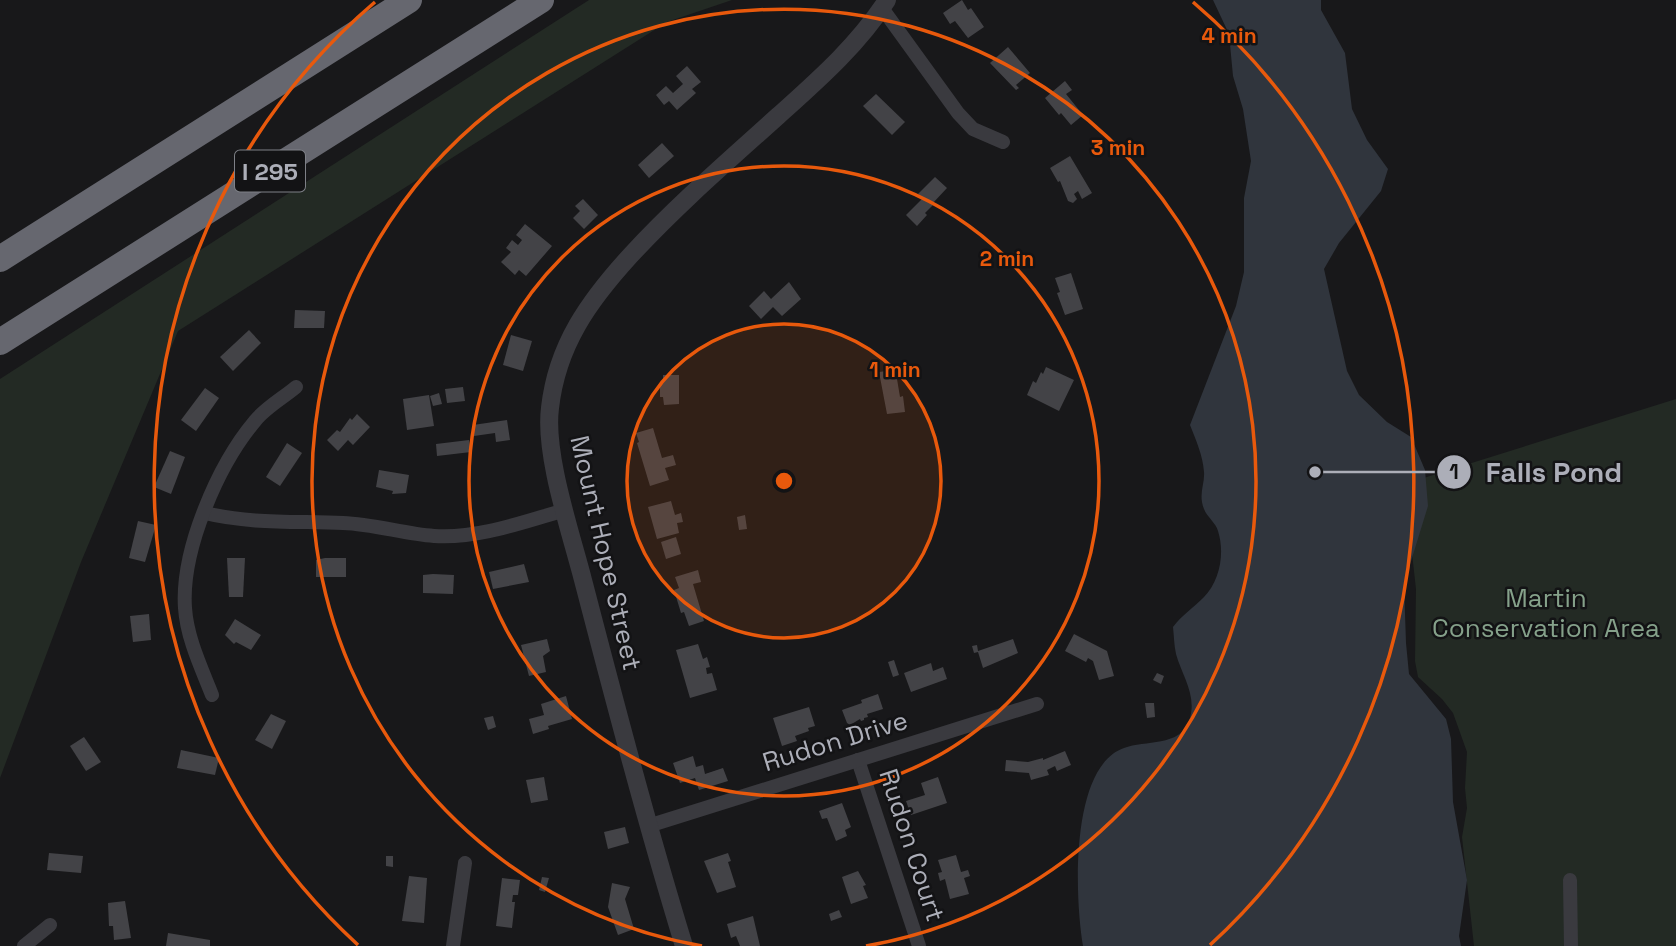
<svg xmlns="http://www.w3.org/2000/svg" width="1676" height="946" viewBox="0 0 1676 946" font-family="'Space Grotesk',sans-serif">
  <rect width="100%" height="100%" fill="#18181a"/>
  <g fill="#232a24">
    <path d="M589,0h143l-65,22 -489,309 -97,231 -81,216v-399z"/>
    <path d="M1676,399v547h-202l-12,-109 5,-29 -2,-20 2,-36 -14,-39 -11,-14 -24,-22 -3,-16 1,-72 -6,-54 -12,-49z"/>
  </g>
  <path fill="#30353d" d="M1213,0h108v10l24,43 7,56 15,31 21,29 -7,22 -42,52 -15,26 23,102 12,24 28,27 24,15 14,33 3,36 -24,78 2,59 3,31 37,45 5,20 2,63 14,78 -8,56 2,10h-378c-8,-46 -14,-179 41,-198 21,-8 56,-1 65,-27 9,-25 -7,-45 -13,-67 -2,-9 -2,-18 -3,-27 9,-12 20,-19 31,-30 16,-16 21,-44 14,-66 -2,-8 -11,-14 -14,-22 -6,-15 1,-25 0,-37 -1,-16 -8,-32 -14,-47l46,-119 8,-34v-74l7,-37 -8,-52 -10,-33 -4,-42z"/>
  <g fill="#434347">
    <path d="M962,0l6,10 3,-2 13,19 -16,11 -13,-17 -5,3 -7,-11z"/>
    <path d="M1008,47l22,26 -14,12 3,3 -3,2 -26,-27z"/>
    <path d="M687,66l14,16 -9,7 4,4 -19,17 -8,-9 -5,4 -8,-10 10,-9 7,7 10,-9 -7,-8z"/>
    <path d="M1065,81l7,9 -6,4 17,21 -12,10 -10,-12 -2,2 -14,-17z"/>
    <path d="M876,94l29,28 -13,13 -29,-29z"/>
    <path d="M662,143l12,13 -25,22 -11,-13z"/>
    <path d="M1070,156l22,37 -10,6 -4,-8 -4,3 3,5 -4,4 -5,-2 -8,-20 -2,1 -8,-14z"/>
    <path d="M935,177l12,11 -15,16 1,1 -8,8 2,2 -10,11 -11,-11 17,-17 -5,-4z"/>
    <path d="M583,199l15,16 -14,14 -11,-11 7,-7 -5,-5z"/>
    <path d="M525,224l27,22 -26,30 -7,-6 -4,5 -14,-13 10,-10 -5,-4 6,-8 6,5 4,-5 -6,-5z"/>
    <path d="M1071,273l12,36 -18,6 -8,-22 3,-1 -5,-14z"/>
    <path d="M789,282l12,17 -19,17 -9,-9 -12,12 -12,-13 15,-15 7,8z"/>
    <path d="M295,310l30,1 -1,17h-30z"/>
    <path d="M249,330l12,13 -28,28 -13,-14z"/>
    <path d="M511,335l21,6 -9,30 -20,-6z"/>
    <path d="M1046,367l28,13 -15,31 -32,-16 6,-14 3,2 5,-11 2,2z"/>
    <path d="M901,369l1,9 -5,1 3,18 3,-1 2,16 -18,2 -8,-42z"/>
    <path d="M663,375h16v29l-15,1 -1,-8h-3v-14h3z"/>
    <path d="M463,387l2,14 -18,2 -2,-14z"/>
    <path d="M205,388l14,10 -23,33 -15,-11z"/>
    <path d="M439,393l3,11 -9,2 -3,-10z"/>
    <path d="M429,395l5,31 -27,4 -4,-31z"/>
    <path d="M357,414l13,13 -17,18 -5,-5 -10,11 -11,-11 10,-10 3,2 10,-14 2,2z"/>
    <path d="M507,420l3,20 -14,2 -1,-9 -21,3 -1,-11z"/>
    <path d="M653,428l9,30 11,-3 3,10 -11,3 4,12 -19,6 -13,-43 2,-1 -3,-9z"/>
    <path d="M469,440l2,12 -34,4 -1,-12z"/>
    <path d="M287,443l15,10 -22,33 -14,-9z"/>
    <path d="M170,451l15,6 -14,37 -17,-7z"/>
    <path d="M379,470l30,5 -3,18 -14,1 1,-3 -17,-4z"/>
    <path d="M671,501l4,14 6,-2 2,9 -6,1 2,10 -22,6 -9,-32z"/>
    <path d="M745,515l2,14 -8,1 -2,-13z"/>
    <path d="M138,521l18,4 -11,37 -16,-4z"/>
    <path d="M676,537l5,17 -15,5 -5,-17z"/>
    <path d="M227,558h18l-2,39h-14z"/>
    <path d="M325,558h21v19h-30v-17z"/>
    <path d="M524,564l5,18 -36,7 -4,-17z"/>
    <path d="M698,570l3,12 -8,2 11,37 -15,5 -5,-14 -3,1 -7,-23 5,-2 -4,-11z"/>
    <path d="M433,574l21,1 -1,19 -30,-1v-18z"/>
    <path d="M149,614l2,26 -18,2 -3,-26z"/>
    <path d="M235,619l26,16 -10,15 -15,-8 -2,2 -9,-9z"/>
    <path d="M1074,634l33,17 7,25 -15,4 -6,-19 -5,-3 -2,4 -21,-11z"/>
    <path d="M547,639l3,12 -7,5 3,16 -17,4 -8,-31z"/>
    <path d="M1013,639l5,14 -35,15 -5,-16 -4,1 -2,-7 5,-1 1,6z"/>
    <path d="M698,644l5,15 4,-2 3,10 -4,1 1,6 5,-1 5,17 -27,8 -14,-48z"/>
    <path d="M894,660l5,15 -6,2 -5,-15z"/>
    <path d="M931,663l2,8 10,-4 4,12 -36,13 -7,-19z"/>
    <path d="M1157,673l7,3 -3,8 -8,-4z"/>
    <path d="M878,694l5,15 -16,5 1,3 -4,1v2l-3,1 -1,-2 -10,6 -3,-2 -5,-13 20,-7 -1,-3z"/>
    <path d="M566,696l6,23 -24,7 1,3 -16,5 -4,-15 15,-4 -3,-11z"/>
    <path d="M1145,703h9l1,14 -8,1z"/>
    <path d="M809,707l6,19 -7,2 1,3 -14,5 2,5 -15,5 -9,-28z"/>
    <path d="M271,714l15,7 -14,28 -17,-9z"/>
    <path d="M493,716l3,11 -8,3 -4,-12z"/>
    <path d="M84,737l17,25 -15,9 -16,-25z"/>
    <path d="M181,750l38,8 -4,17 -38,-7z"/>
    <path d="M1065,751l6,14 -14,6 -2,-5 -8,4 2,5 -18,5 -2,-7 -24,-2 1,-11 22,2 15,-4v2z"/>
    <path d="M693,756l3,11 7,-2 2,9 18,-6 5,13 -29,9 -4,-12 -15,5 -7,-20z"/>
    <path d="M544,777l4,23 -17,3 -5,-23z"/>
    <path d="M938,777l9,26 -36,12 -5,-14 19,-6 -4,-12z"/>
    <path d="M842,803l9,24 -6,3 2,6 -11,5 -9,-23 -5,1 -3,-8z"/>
    <path d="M625,827l4,16 -21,6 -4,-17z"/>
    <path d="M49,853l34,3 -2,17 -34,-3z"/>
    <path d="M728,853l3,8 -3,1 8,25 -19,6 -13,-32z"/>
    <path d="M956,855l5,17 7,-2 2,6 -6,2 5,16 -19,5 -5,-20 -5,2 -2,-8 4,-1 -4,-12z"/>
    <path d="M386,856h7v11l-7,-1z"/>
    <path d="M858,871l8,14 -3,1 5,12 -17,6 -9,-27z"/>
    <path d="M409,876l18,2 -3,45 -22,-2z"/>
    <path d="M542,877l7,1 -4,14 -6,-2z"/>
    <path d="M502,878l18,2 -2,15h-5l-1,7h3l-3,26 -16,-2z"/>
    <path d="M612,883l18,4 -5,12 9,30 -16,6 -10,-28z"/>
    <path d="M125,901l6,37 -17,2 -1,-14h-4l-1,-23z"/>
    <path d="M839,910l3,7 -11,4 -2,-7z"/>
    <path d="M753,916l7,30h-20l-4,-10 -5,2 -4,-14z"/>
    <path d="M168,933l42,7v6h-44z"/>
  </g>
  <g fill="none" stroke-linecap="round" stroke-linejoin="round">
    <g stroke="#3a3a3f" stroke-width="14">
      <path d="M882,8l76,105 15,16 30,13"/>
      <path d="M205,513c45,11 92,8 138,10 31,1 61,11 91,13 44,3 89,-14 131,-26"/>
      <path d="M212,695c-11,-28 -25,-57 -27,-87 -4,-58 33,-143 70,-187 10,-13 28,-23 41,-34"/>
      <path d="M858,760l61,186"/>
      <path d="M648,826l389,-122"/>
      <path d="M1570,880l1,66"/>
      <path d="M24,946l26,-21"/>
      <path d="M453,946l12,-83"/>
    </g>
    <path stroke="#3a3a3f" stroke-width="18" d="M684,946c-37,-121 -69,-243 -101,-366 -12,-47 -39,-125 -33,-172 7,-63 39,-107 80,-152 46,-50 98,-95 148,-140 40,-36 80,-71 109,-116"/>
    <g stroke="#66676f" stroke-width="26">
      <path d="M0,259l409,-259"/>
      <path d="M0,342l541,-342"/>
    </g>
  </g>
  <circle cx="784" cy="481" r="157" fill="#e8590c" fill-opacity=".12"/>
  <g fill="none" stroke="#e8590c" stroke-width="3.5">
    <circle cx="784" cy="481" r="157"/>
    <circle cx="784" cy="481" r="315"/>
    <path d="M702 946A472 472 0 1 1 866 946"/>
    <path d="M358 945A630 630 0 0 1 375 2M1193 2A630 630 0 0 1 1210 945"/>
  </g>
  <g text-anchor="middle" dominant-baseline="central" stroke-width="5" stroke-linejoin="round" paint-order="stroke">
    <rect fill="#131315" stroke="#7e8087" stroke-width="2" x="235" y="150.5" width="70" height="41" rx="5"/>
    <g font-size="24" font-weight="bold" fill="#acaeb8">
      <text x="270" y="171">I 295</text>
    </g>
    <g font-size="26" fill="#acaeb8" stroke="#131315">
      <text transform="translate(606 553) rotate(77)">Mount Hope Street</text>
      <text transform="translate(835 741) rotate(-17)">Rudon Drive</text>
      <text transform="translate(912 845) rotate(72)">Rudon Court</text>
    </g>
    <g font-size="26" fill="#85a18a" stroke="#131315">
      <text x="1546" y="598">Martin<tspan x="1546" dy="30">Conservation Area</tspan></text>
    </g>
  </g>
  <circle cx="784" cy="481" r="10" fill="#e8590c" stroke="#131315" stroke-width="3.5"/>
  <g font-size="21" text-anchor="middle" font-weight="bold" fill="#e8590c" stroke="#131315" stroke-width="5" stroke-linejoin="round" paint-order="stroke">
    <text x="1229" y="43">4 min</text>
    <text x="1118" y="155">3 min</text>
    <text x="1007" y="266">2 min</text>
    <text x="895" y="377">1 min</text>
  </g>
  <path fill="none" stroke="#acaeb8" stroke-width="2.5" d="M1315 472L1454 472"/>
  <g fill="#acaeb8" stroke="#131315" stroke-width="2.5">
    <circle cx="1315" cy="472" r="7"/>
    <circle cx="1454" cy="472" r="18"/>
  </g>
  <g font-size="21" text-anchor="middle" font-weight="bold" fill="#111">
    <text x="1454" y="479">1</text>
  </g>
  <g font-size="28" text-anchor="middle" font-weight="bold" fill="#acaeb8" stroke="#131315" stroke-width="5" stroke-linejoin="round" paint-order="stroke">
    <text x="1554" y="482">Falls Pond</text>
  </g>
</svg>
